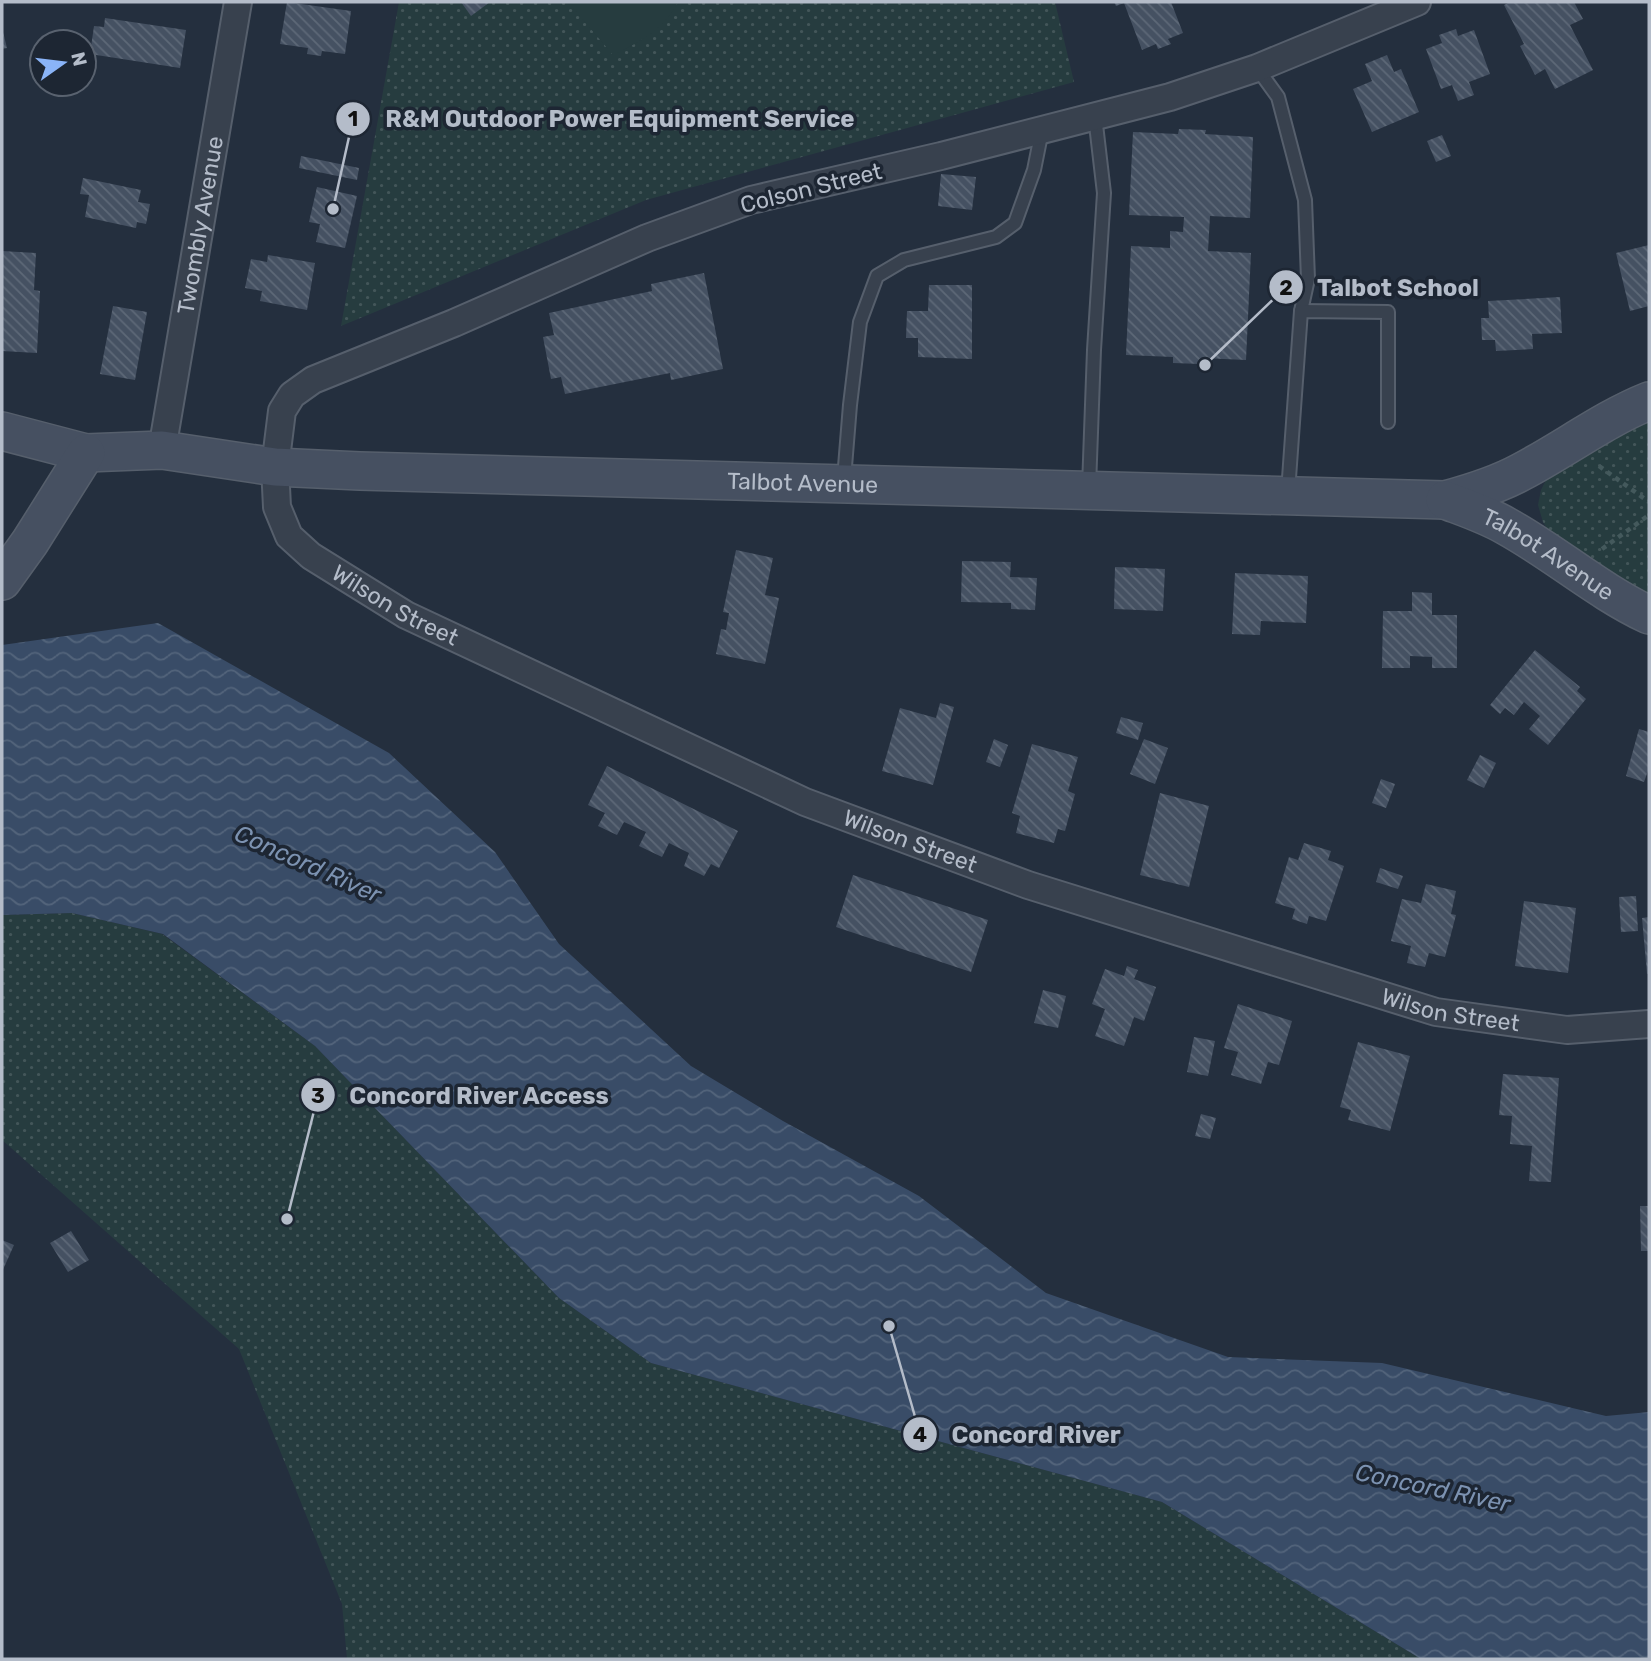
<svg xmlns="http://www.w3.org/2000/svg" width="1651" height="1661" viewBox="0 0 1651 1661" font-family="Rubik,sans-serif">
  <defs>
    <pattern id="park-dots" width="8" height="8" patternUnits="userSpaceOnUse" patternTransform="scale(1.75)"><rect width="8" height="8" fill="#263c3f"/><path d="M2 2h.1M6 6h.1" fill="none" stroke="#435659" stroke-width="1.8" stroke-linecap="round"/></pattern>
    <pattern id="water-waves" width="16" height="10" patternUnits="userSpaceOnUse" patternTransform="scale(1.75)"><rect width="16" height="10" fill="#394c67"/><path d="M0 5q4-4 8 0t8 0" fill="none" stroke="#53647b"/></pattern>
    <pattern id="building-back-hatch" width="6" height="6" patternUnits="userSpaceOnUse" patternTransform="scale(1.75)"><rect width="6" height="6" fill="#455162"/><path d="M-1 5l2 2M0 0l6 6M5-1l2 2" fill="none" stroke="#5d6877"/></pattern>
  </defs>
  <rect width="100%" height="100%" fill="#242f3e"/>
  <g fill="url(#park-dots)">
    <path d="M399,2h656l19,80 -428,118 -305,126z"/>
    <path d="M1649,401v214l-91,-69 -15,-24 -5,-17 3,-15 9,-18z"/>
    <path d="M72,913l90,21 153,112 244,252 92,65 511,139 259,157h-1074l-5,-55 -103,-255 -237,-209v-225z"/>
  </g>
  <path fill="#263c3f" d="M568,2h110c-14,27 -38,40 -65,53z"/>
  <path fill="url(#water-waves)" d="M158,623l231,130 106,99 64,92 132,122 92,55 136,75 127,97 182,64 154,6 224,53 43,-4v247h-228l-259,-157 -511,-139 -92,-65 -244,-252 -152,-112 -91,-21 -70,2v-270z"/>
  <g fill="url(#building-back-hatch)">
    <path d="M287,2l64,9 -6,43 -23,-3 -1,5 -14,-2 1,-6 -28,-4z"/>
    <path d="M461,2h29l-19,14z"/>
    <path d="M1114,2h57l12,31 -15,6 3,5 -13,5 -2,-5 -14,6 -18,-47 -8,3z"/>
    <path d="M1510,2h64l9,17 -13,6 23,45 -38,19 -10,-20 -10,6 -15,-29 4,-2 -20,-39z"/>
    <path d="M105,18l81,12 -6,38 -90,-14 4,-28 10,1z"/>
    <path d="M1456,29l2,7 16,-6 16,44 -21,8 5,13 -16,6 -6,-16 -11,4 -15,-40 16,-6 -3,-8z"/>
    <path d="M3,32l4,16 -5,1v-16z"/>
    <path d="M1387,55l7,17 7,-3 18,43 -47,20 -19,-43 19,-8 -7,-17z"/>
    <path d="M1179,129l27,1 -1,4 48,3 -3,81 -40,-2 -2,35 43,2 -5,107 -45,-2 -1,6 -27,-1v-6l-47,-2 5,-109 39,2v-17l13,1 1,-15 -55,-2 4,-83 45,2z"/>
    <path d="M1442,135l9,21 -15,6 -9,-21z"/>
    <path d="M301,156l58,12 -2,12 -58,-12z"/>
    <path d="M941,174l35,3 -4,33 -34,-4z"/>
    <path d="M83,178l58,12 -3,12 12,2 -4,20 -9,-2 -1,6 -51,-11 4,-22 -9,-1z"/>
    <path d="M317,187l40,9 -12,52 -29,-6 4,-18 -11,-2z"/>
    <path d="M1649,245v61l-19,5 -14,-58z"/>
    <path d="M2,251l34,2 -2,37 6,1 -3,62 -35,-2z"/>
    <path d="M268,255l47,8 -8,47 -47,-9 2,-10 -17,-3 6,-29 16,3z"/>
    <path d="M704,273l19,96 -52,11 -1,-7 -105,21 -4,-17 -10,2 -8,-42 11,-2 -5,-22 103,-22 -1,-7z"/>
    <path d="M929,285h43v74l-54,-2v-19h-12l1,-27h21z"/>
    <path d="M1560,297l2,36 -30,1 1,15 -37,2 -1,-11h-13l-1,-22h8l-1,-17z"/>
    <path d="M113,306l34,6 -12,68 -35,-6z"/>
    <path d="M736,550l37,8 -8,37 14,3 -14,66 -49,-10 5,-25 5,1 3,-17 -6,-1z"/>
    <path d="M962,561l49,1 -1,15 27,1 -2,32 -24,-1v-6l-50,-1z"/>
    <path d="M1115,567l50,2 -2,42 -49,-2z"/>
    <path d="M1235,573l73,3 -2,47 -45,-2 -1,14 -28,-1z"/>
    <path d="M1412,592l20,1v22h25v53h-25v-11l-22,-1v12h-28l1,-57h29z"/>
    <path d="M1535,650l45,37 -3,4 9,8 -38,46 -19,-16 11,-13 -16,-14 -10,13 -9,-7 -5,6 -10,-9z"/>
    <path d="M940,703l14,4 -21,78 -51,-14 18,-63 36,10z"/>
    <path d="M1121,717l22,6 -5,17 -22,-7z"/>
    <path d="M1639,729l10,3v36l-5,14 -18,-6z"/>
    <path d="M994,739l14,6 -8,22 -14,-5z"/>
    <path d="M1144,739l24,9 -13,36 -25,-10z"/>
    <path d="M1032,744l46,13 -10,34 7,3 -10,37 -7,-2 -4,14 -38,-10 4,-17 -8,-3z"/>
    <path d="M1480,755l16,8 -12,25 -17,-8z"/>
    <path d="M607,766l131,65 -19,37 -8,-4 -7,12 -20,-10 5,-13 -20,-10 -7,14 -23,-11 7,-14 -22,-10 -7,13 -19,-9 7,-13 -17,-8z"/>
    <path d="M1381,779l14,5 -9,24 -14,-5z"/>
    <path d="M1160,793l49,13 -20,81 -49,-12z"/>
    <path d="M1304,843l27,8 -3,9 16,6 -18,55 -17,-5 -2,8 -15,-5 3,-10 -20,-6 14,-46 9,3z"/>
    <path d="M1380,868l23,8 -5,13 -22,-7z"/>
    <path d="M853,875l135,45 -17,52 -135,-45z"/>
    <path d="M1426,884l30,7 -5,23 5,1 -11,42 -16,-4 -4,14 -18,-4 4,-17 -20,-5 11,-42 19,4z"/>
    <path d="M1636,896l2,35 -17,1 -2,-35z"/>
    <path d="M1524,901l52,7 -8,65 -53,-7z"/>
    <path d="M1649,917v56l-2,1 -5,-56z"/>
    <path d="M1127,966l11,4 -4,9 22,8 -12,34 -10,-4 -10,29 -29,-10 10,-27 -13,-5 13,-35 19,7z"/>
    <path d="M1043,990l23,6 -8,32 -24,-5z"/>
    <path d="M1238,1004l54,17 -13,44 -11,-3 -7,22 -30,-9 7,-23 -14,-4z"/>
    <path d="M1194,1037l21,4 -7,35 -21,-4z"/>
    <path d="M1358,1042l52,14 -20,75 -42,-11 3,-10 -11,-3z"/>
    <path d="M1503,1074l56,4 -8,104 -22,-1 3,-35 -22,-2 2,-28 -13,-1z"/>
    <path d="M1201,1114l15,4 -6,21 -15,-3z"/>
    <path d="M1640,1206h9v45h-8z"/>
    <path d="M71,1231l18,29 -21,12 -18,-29z"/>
    <path d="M2,1240l12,5 -12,27z"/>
  </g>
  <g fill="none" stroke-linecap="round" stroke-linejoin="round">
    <defs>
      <g id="lane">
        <path d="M1257,68l21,29 27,103 3,79 -7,32"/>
        <path d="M844,479l6,-74 10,-83 17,-46 27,-16 92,-23 19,-14 19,-53 8,-40"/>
        <path d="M1089,487l5,-137 10,-157 -9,-77"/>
        <path d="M1288,492l13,-181 87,1v110"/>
      </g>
      <g id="street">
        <path id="s1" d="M1417,2l-160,66 -87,29 -229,59 -190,44 -104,38 -193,85 -141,57 -21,15 -10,16 -7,56 2,40 12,29 22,20 95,59 399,187 223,83 408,127 131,18 82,-6"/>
        <path id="s2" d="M162,450l76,-448"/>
      </g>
      <g id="secondary">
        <path id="s3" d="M2,431l84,22 76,-3 113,17 85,4 1085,29c26,-7 52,-15 76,-28 44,-23 83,-53 128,-71"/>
        <path id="s4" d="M1445,500c21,8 42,15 61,26 49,27 92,65 143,89"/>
        <path d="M2,581l28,-39 56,-89"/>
      </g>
    </defs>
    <use href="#lane" stroke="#565f6c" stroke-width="16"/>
    <use href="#street" stroke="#565f6c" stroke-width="30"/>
    <use href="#secondary" stroke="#565f6c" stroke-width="40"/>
    <g stroke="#44595c" stroke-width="4.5" stroke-dasharray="5 5" stroke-linecap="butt">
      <path d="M1599,466l50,36"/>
      <path d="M1602,549l47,-34"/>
    </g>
    <use href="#lane" stroke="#38414e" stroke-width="12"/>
    <use href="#street" stroke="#38414e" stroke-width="26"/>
    <use href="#secondary" stroke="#465061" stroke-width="37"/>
  </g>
  <g text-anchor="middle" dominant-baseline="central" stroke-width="7" stroke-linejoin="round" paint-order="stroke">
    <g font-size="23" fill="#b4bcc9" stroke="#1d2633">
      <text transform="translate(811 188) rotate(-14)">Colson Street</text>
      <text stroke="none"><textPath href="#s2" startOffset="228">Twombly Avenue</textPath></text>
      <text stroke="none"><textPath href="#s3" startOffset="805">Talbot Avenue</textPath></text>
      <text stroke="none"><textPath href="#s4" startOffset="117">Talbot Avenue</textPath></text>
      <text stroke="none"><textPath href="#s1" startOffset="1470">Wilson Street</textPath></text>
      <text stroke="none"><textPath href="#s1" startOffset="2037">Wilson Street</textPath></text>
      <text stroke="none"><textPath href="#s1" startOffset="2604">Wilson Street</textPath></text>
    </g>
    <g font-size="24" font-style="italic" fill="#7c92b1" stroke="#1d2633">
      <text transform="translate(308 864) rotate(24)">Concord River</text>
      <text transform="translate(1433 1488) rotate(12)">Concord River</text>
    </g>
  </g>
  <path fill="none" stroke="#b4bcc9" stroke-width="2.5" d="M333 209L353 119M1205 365L1286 287M287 1219L318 1095M889 1326L920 1434"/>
  <g fill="#b4bcc9" stroke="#1d2633" stroke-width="2.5">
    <circle cx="333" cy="209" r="7"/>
    <circle cx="1205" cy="365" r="7"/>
    <circle cx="287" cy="1219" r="7"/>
    <circle cx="889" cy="1326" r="7"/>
    <circle cx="353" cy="119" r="18"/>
    <circle cx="1286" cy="287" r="18"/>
    <circle cx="318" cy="1095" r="18"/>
    <circle cx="920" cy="1434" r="18"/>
  </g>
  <g font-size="21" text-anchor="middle" font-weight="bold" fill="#111">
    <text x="353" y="126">1</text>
    <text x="1286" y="295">2</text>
    <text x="318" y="1103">3</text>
    <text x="920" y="1442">4</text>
  </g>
  <g font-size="24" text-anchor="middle" font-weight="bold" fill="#b4bcc9" stroke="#1d2633" stroke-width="7" stroke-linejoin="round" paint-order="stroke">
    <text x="620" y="127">R&amp;M Outdoor Power Equipment Service</text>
    <text x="1398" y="296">Talbot School</text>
    <text x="479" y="1104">Concord River Access</text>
    <text x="1036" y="1443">Concord River</text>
  </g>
  <rect width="1651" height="1661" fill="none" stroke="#b4bcc9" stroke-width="7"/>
  <g transform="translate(63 63) rotate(76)"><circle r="33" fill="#1d2633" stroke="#59626f" stroke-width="2"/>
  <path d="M0-5L12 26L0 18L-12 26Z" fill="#8ab4f8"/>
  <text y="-10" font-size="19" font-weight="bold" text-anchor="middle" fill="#b4bcc9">N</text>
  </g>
</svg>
